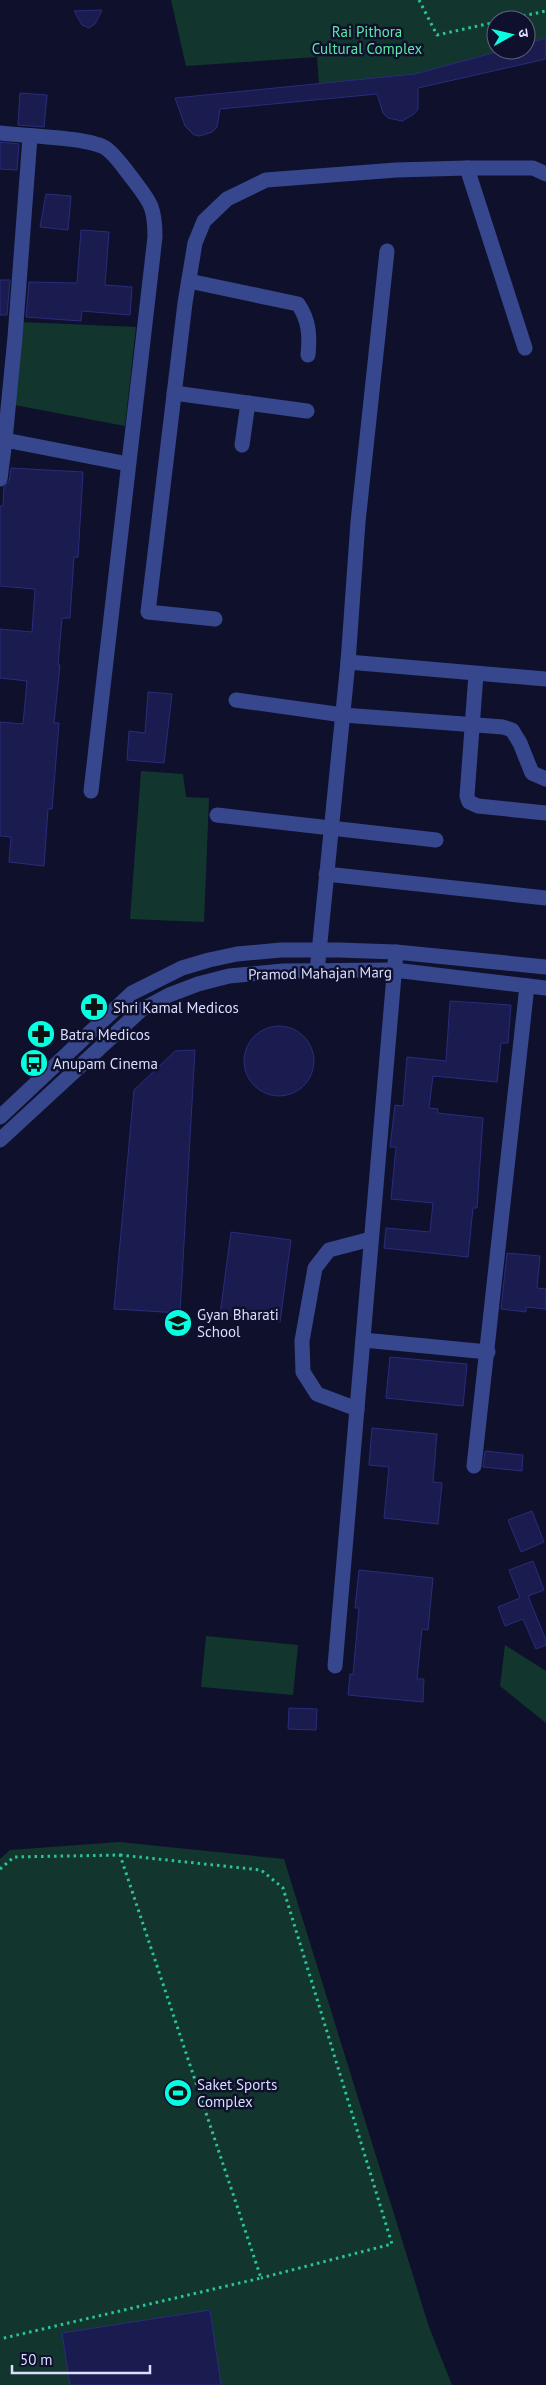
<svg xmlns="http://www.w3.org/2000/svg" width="546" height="2385" viewBox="0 0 546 2385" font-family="'PT Sans','Noto Sans Devanagari',sans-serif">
  <rect width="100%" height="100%" fill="#0f112c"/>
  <g fill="#12362d">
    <path d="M171,0h375v38l-20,6v-24h-30v30h8l-89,24 -96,10 -2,-27 -131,9z"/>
    <path d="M21,322l115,5 -11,99 -121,-23z"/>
    <path d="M141,771l42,3 3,23 23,1 -5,124 -74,-3z"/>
    <path d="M206,1636l92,9 -5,50 -92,-8z"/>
    <path d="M505,1645l41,26v52l-46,-37z"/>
    <path d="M119,1842l165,17 145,468 23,58h-452v-526l10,-9z"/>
  </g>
  <g fill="#1a1b4e" stroke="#2a2c7c">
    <path d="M102,10l-7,14 -6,4 -7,-3 -8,-14z"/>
    <path d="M546,38v21l-128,29v21l-4,5 -12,7 -14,-3 -5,-5 -6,-19 -157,15 -3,18 -5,5 -12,4 -6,-1 -9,-9 -10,-28 240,-24 89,-24h22v-6z"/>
    <path d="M20,93l27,2 -3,32 -26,-2z"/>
    <path d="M0,142l19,2 -2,26 -17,-1z"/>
    <path d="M46,194l25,2 -3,34 -28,-3z"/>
    <path d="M81,230l28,2 -4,53 27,2 -2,28 -48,-4 -1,10 -55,-4 3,-35 48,1z"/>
    <path d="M0,280h10l-3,35h-7z"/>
    <path d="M11,468l72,4 -5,85h-4l-4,61h-8l-4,47h2l-6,58h5l-7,86h-4l-4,57 -35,-4 2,-25 -11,-1v-114l23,2 4,-43 -27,-3v-49l32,3 3,-43 -35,-3v-80h3l1,-19 5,-6z"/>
    <path d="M148,692l24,2 -8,69 -37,-3 2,-29 16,2z"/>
    <path d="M450,1001l61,4 -3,38h-7l-4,39 -64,-6 -4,32 9,1 -1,4 46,5 -6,90h-4l-5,49 -84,-9 2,-20 44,4 3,-29 -42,-4 5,-52h-6l5,-42 8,1 4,-49 39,4z"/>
    <circle cx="279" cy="1061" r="35"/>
    <path d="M195,1050l-15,263 -66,-4 20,-219 41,-39z"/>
    <path d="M231,1232l60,8 -11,82 -60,-8z"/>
    <path d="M507,1253l33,3 -3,32 9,1v20l-20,-2v5l-25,-3z"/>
    <path d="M390,1357l77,7 -4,42 -77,-8z"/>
    <path d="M372,1428l65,6 -4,48 9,1 -4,41 -54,-6 5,-51 -20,-2z"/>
    <path d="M485,1451l38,4 -1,16 -39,-4z"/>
    <path d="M532,1511l12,31 -23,10 -13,-32z"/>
    <path d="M533,1561l11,29 -16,6 18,44v5l-10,4 -13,-30 -18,7 -7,-19 22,-9 -11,-28z"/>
    <path d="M359,1570l74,8 -5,52 -6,-1 -5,50h7l-1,23 -75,-7 2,-21 3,1 6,-67h-4z"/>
    <path d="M289,1708l28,1 -1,21 -28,-1z"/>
    <path d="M210,2310l11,75h-151l-8,-52z"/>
  </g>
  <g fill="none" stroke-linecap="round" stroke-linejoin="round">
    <g stroke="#28c598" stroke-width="3" stroke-dasharray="2.5 4" stroke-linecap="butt">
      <path d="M419,0l18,35 59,-13"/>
      <path d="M504,20l42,-9"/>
      <path d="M120,1855l141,15 22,18 109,356 -131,34"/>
      <path d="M0,1869l14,-12 106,-2 141,423 -261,61"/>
    </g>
    <g stroke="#37478e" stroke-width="15">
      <path d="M0,133c23,3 91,4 107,16 10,8 17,19 25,29 18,24 23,28 23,59l-64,554"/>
      <path d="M467,168l58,180"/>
      <path d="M189,281l109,23c11,16 12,31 10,51"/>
      <path d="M174,393l133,18"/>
      <path d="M5,440l10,-103 15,-200"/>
      <path d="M242,445l6,-42"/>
      <path d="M0,479l5,-39 123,24"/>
      <path d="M215,619l-67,-7 37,-309 10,-60 9,-22 23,-22 39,-19 130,-10 71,-2h66l13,6"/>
      <path d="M348,662l198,17"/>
      <path d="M476,674l-9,122 2,6 9,4 68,7"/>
      <path d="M236,700l107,15 160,12 9,3 8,13 12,30 14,6"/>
      <path d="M217,815l219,25"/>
      <path d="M326,874l220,24"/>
      <path d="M317,972l31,-310 10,-140 29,-271"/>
      <path d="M0,1117l132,-124 50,-25 27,-8 28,-6 44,-4h58l57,2 150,15"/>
      <path d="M0,1140l141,-130 28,-15 29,-11 31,-8 54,-5 111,-1 152,18"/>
      <path d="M363,1340l125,12"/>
      <path d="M357,1409l-40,-15 -14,-22 -1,-31 13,-73 14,-18 42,-11"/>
      <path d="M474,1466l53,-480"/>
      <path d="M335,1666l61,-714"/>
    </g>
  </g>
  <defs>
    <symbol id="pharmacy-disc" viewBox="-11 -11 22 22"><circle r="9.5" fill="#06ffe0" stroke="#0f112c"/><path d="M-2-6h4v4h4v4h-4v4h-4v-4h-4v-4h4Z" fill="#111"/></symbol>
    <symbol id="bus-disc" viewBox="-11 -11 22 22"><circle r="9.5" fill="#06ffe0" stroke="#0f112c"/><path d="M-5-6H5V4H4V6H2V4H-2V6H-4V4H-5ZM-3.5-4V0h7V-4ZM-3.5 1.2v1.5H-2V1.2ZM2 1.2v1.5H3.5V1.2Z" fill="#111"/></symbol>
    <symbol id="school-disc" viewBox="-11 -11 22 22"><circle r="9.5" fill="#06ffe0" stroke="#0f112c"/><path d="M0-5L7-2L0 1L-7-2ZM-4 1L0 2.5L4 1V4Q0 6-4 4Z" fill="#111"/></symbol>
    <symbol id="stadium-disc" viewBox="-11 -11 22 22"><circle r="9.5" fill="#06ffe0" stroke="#0f112c"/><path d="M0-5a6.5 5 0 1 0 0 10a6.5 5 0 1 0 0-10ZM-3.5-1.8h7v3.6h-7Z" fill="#111"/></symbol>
  </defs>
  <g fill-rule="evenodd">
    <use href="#pharmacy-disc" x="78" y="991" width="32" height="32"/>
    <use href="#pharmacy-disc" x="25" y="1018" width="32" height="32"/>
    <use href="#bus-disc" x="18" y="1047" width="32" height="32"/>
    <use href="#school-disc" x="162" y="1307" width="32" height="32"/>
    <use href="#stadium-disc" x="162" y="2077" width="32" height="32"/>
  </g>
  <g text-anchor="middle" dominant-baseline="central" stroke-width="5" stroke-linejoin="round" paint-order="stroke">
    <g font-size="15" fill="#5ce8a6" stroke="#0f112c">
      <text x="367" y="31">Rai Pithora<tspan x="367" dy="17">Cultural Complex</tspan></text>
    </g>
    <g font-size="15" fill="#dadeff" stroke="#0f112c">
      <text transform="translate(320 973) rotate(-1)">Pramod Mahajan Marg</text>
    </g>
    <g font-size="15" fill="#dadeff" stroke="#0f112c" text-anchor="start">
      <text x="113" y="1007">Shri Kamal Medicos</text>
      <text x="60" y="1034">Batra Medicos</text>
      <text x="53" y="1063">Anupam Cinema</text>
      <text x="197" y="1314">Gyan Bharati<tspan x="197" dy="17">School</tspan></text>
      <text x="197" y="2084">Saket Sports<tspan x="197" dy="17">Complex</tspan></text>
    </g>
  </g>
  <g transform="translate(511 35) rotate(82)"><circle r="24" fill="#0f112c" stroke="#606380"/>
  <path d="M0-4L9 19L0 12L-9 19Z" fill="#06ffe0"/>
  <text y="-8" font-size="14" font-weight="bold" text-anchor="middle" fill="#dadeff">उ</text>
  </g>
  <path d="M12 2365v8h138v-8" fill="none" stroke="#dadeff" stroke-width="2.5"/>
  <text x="20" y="2365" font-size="15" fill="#dadeff" stroke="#0f112c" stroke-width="4" paint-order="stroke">50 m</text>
</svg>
